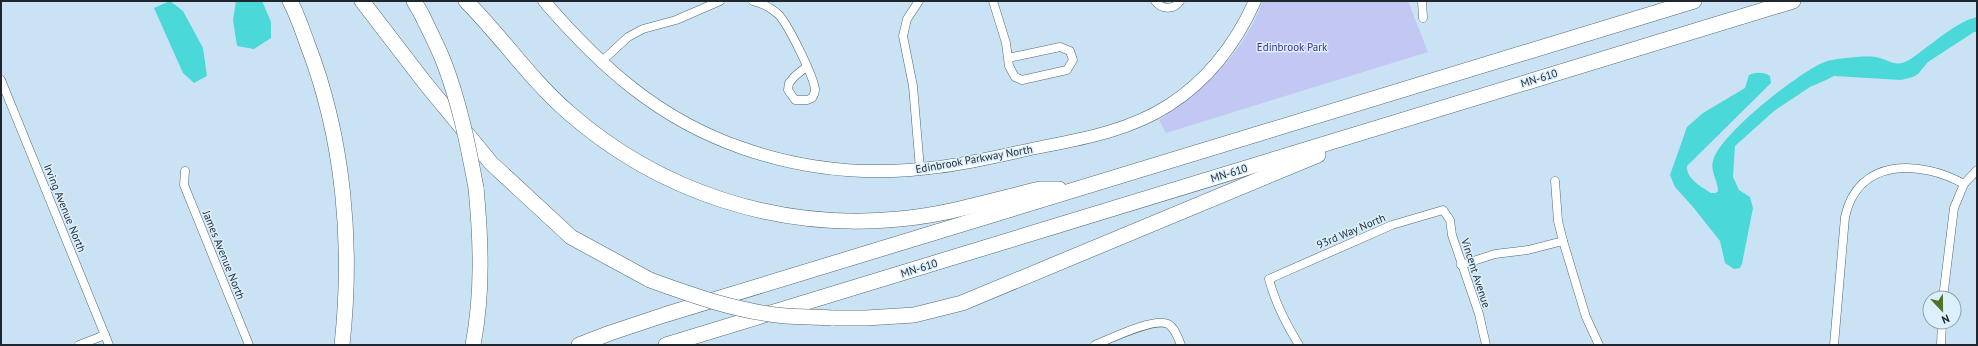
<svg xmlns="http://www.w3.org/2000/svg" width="1978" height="346" viewBox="0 0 1978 346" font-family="'PT Sans',sans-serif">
  <rect width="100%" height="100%" fill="#cae3f4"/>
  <path fill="#c3c7f3" d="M1263,1h145l20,51 -262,81 -7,-13c47,-33 83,-64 104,-119z"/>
  <g fill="#4bd8d8">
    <path d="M170,1l13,10 20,37 4,28 -13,7 -11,-10 -29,-65z"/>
    <path d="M236,1h26l9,21v16l-17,11 -17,-3 -4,-26z"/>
    <path d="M1977,17v15h-3l-46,30 -10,12 -5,3 -12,3 -67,-4 -8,4 -16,7 -36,24 -39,35 -2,31 6,13 11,7 3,11 -11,56 -2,4 -6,1 -9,-6 -5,-22 -27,-34 -18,-20 -5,-12 17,-48 16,-14 42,-25 4,-13c7,-3 15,-3 21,1l1,7 -84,83c-1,13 15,21 24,27h5l2,-2c0,-10 -8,-20 -5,-30 6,-26 82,-85 107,-97 8,-4 17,-5 26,-6 10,-1 21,-2 30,-1 10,2 16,8 26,6 9,-3 14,-8 21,-13 15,-11 36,-29 54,-33z"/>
  </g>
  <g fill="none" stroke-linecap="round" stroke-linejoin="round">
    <defs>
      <g id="street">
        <path d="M753,1c9,2 18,7 25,13 10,10 35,61 37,75 0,4 -1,6 -3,9l-5,2h-12l-7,-10 1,-7 6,-7 11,-9"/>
        <path d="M919,1l-12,18 -4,17 10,50 7,83"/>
        <path d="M993,1l13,42 3,23 6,11 7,3 45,-10 6,-10 -3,-9 -10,-4 -52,11"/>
        <path d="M1155,1c7,9 19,9 25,0"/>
        <path d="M1422,1l1,17"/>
        <path d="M601,62l27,-25 15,-8 33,-9 44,-19"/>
        <path d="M1,80l108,265"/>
        <path d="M185,171l-1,14 65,160"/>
        <path d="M1555,181l3,40 5,20 23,76 13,28"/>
        <path d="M1461,265l34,-11 33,-4 35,-9"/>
        <path d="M1943,298l11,-90 10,-24 13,-14"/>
        <path d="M79,345l26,-10"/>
        <path d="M1095,345c15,-6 59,-28 73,-21 7,4 10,14 13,21"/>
        <path d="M1299,345c-13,-21 -24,-42 -30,-66l123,-54 51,-15 7,10 2,15 27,79 7,31"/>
        <path d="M1834,345l11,-128c13,-60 76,-57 119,-33"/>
        <path d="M1941,345l1,-23"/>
      </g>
      <path id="secondary" d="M544,1c57,66 114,118 198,147 63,22 130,28 196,19 33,-4 65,-12 98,-19 46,-9 93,-17 133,-43 39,-25 67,-62 86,-104"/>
      <g id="highway">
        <path d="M290,1c7,13 12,28 17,42 37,95 46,201 35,302"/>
        <path d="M362,1l63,82 66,80 80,74 79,43"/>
        <path d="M414,1l8,14"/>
        <path d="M466,1c36,36 64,78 102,111 91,80 211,119 331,107 47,-4 95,-19 141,-30h19"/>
        <path d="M832,318h34l48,-3 48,-12 356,-148"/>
        <path d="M473,345c10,-52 8,-105 3,-157"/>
        <path d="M579,345l31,-12 54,-18 1030,-314"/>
        <path d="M666,345l1127,-344"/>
      </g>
    </defs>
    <use href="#street" stroke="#516776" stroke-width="9"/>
    <use href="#secondary" stroke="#516776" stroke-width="13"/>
    <use href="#highway" stroke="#516776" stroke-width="16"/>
    <use href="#street" stroke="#fff" stroke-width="8"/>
    <use href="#secondary" stroke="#fff" stroke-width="12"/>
    <use href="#highway" stroke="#fff" stroke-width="15"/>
    <defs>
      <g id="highway-bridge">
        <path d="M422,15c7,15 15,30 21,45 16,41 25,84 33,128"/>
        <path d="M650,280c44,16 89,32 136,36 15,1 31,1 46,2"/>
      </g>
    </defs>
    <use href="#highway-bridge" stroke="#516776" stroke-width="16" stroke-linecap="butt"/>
    <use href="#highway-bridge" stroke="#fff" stroke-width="15"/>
  </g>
  <g text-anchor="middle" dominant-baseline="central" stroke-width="3" stroke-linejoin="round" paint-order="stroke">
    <g font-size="11" fill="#3a318e" stroke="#dceffd">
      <text x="1292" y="47">Edinbrook Park</text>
    </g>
    <g font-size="11" fill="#1e272e" stroke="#dceffd">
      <text transform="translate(1539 78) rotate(-17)">MN-610</text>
      <text transform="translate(974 159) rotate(-10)">Edinbrook Parkway North</text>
      <text transform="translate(1229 173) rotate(-17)">MN-610</text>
      <text transform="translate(65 208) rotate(68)">Irving Avenue North</text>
      <text transform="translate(1351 231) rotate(-23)">93rd Way North</text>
      <text transform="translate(224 255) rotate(68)">James Avenue North</text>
      <text transform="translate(919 268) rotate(-17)">MN-610</text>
      <text transform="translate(1476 273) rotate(72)">Vincent Avenue</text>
    </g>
  </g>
  <rect width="1978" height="346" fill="none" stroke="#1e272e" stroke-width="4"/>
  <g transform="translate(1942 310) rotate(158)"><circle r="19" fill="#dceffd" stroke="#909faa"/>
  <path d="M0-3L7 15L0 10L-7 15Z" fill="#4f7129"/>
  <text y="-6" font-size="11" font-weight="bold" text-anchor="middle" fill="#1e272e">N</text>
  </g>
</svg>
